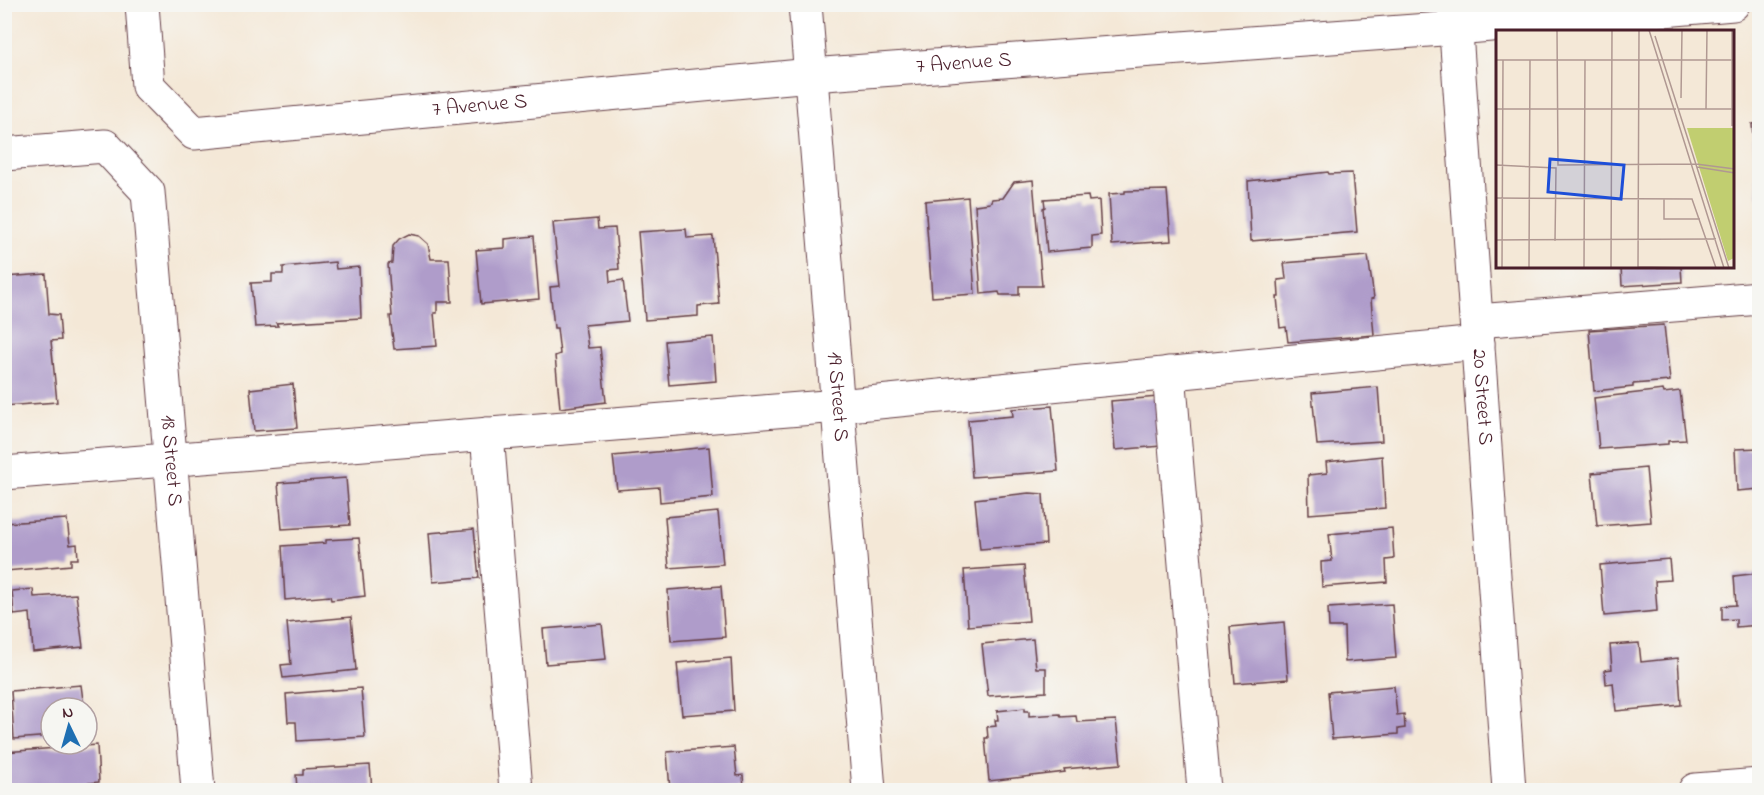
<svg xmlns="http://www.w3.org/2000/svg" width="1764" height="795" viewBox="0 0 1764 795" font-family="'Indie Flower',sans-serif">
  <rect width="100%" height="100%" fill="#f6f6f2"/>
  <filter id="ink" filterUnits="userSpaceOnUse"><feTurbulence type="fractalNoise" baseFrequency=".0167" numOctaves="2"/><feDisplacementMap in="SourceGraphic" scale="12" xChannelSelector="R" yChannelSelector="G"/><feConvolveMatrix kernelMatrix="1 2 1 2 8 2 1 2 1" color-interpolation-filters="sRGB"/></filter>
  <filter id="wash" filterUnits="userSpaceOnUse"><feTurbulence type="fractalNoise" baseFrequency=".008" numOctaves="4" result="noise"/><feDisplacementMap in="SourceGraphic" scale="24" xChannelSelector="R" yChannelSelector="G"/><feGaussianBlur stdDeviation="1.35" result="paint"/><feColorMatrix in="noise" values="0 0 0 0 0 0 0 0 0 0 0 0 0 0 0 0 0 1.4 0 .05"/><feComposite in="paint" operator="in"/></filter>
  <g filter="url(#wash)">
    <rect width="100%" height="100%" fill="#f4e8d7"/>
    <g id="blocks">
      <g fill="#af9cca">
        <path d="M1760,123v74h-2l-6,-73z"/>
        <path d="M1328,172l1,2 23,-1 5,59 -106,9 -3,-60z"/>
        <path d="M1033,180l9,106h-23v9h-19l-1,-3 -18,2 -6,-89 15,-2 2,-4 11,-1 11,-16z"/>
        <path d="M1167,190l4,51 -59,4 -3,-51 16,-1v-2z"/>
        <path d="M1088,196l1,5 10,-1 2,35 -9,1v12l-45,4 -4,-44 2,-1 -1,-8z"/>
        <path d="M968,197l7,97 -43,3 -7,-96z"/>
        <path d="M597,219l1,10 17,-1 4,41 -10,1 1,12 13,-2 5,41 -43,4 3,23 12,-1 6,55 -46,6 -5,-52 5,-2 -3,-26h-3l-4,-41 10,-1 -7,-63z"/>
        <path d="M686,229l1,9 26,-2 6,68 -21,2v10l-53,4 -7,-88z"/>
        <path d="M409,234l10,2 9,8 3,15h18l3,43h-15v11h-3l3,33 -43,3 -4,-33h2l-4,-52 4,-1 1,-17 6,-7z"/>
        <path d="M534,236l5,63 -58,5 -5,-54 29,-2v-9z"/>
        <path d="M1368,256l6,42 -3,1 3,36 -86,7 -2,-15 -6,1 -3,-31h2l-1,-17 8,-1 -2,-16z"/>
        <path d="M335,262l1,7 23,-2 2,51 -85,5 2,3 -23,1 -4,-44 21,-1v-8h11v-7z"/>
        <path d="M1621,267h60l1,15 -60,4z"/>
        <path d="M46,274l3,40 10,1 2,25 -10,1 6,61 -53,4v-129z"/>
        <path d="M1664,325l6,56 -37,3v3l-39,4 -5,-61z"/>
        <path d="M713,337l3,44 -47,4 -4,-44z"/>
        <path d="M293,384l4,44 -43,3 -4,-42z"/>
        <path d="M1378,387l4,54 -65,4 -5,-52z"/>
        <path d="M1663,390l1,3 16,-2 6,49 -18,1v3l-69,5 -5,-51z"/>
        <path d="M1158,397l3,49 -46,4 -4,-49z"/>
        <path d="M1052,406l6,65 -86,6 -4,-57 45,-4 -1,-7z"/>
        <path d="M709,447l4,50 -53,5 -1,-15 -42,3 -4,-34z"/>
        <path d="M1760,448v41l-23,2 -2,-42z"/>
        <path d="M1382,456l3,52 -76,6 -1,-39 19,-2 -1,-11z"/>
        <path d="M1646,468l5,54 -54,4 -5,-53z"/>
        <path d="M346,478l4,47 -68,4 -4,-46z"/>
        <path d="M1029,493l14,1 3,50 -66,5 -5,-50z"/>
        <path d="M718,512l5,52 -54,4 -4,-51z"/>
        <path d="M67,519l3,26 7,-1 1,15h-7v6l-65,6 -2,-48z"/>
        <path d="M1392,528l2,31 -8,1 1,22 -65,5 -1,-25 11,-1 -3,-27z"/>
        <path d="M474,529l5,49 -46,4 -4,-49z"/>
        <path d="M359,538l6,58 -34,4 -1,-4 -45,4 -3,-54 44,-3v-3z"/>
        <path d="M1669,559l2,21 -16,1 2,30 -53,5 -4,-51z"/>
        <path d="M1024,566l5,55 -61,5 -4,-56z"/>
        <path d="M1760,573v52l-24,2v-8l-14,1v-14l14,-1 -2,-29z"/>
        <path d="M721,586l4,51 -54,4 -3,-51z"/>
        <path d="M33,589l1,8 42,-3 7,53 -50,5 -3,-39 -16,2 -2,-24z"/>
        <path d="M1392,604l4,54 -51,4 -1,-35h-15l-1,-19z"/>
        <path d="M351,617l5,53 -73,8 -2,-13 10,-1 -4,-41z"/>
        <path d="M1284,622l4,57 -53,4 -5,-56z"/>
        <path d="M602,624l4,35 -60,5 -3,-35z"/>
        <path d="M1033,639l3,29h10v24l-58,4 -6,-52z"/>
        <path d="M1639,643l2,19 37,-4 3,47 -65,6 -3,-28 -7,1 -1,-14 7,-1 -2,-24z"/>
        <path d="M731,658l3,53 -52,4 -5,-52z"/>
        <path d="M81,685l3,23h-33v28l-37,3 -3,-48z"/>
        <path d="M1394,686l3,29 7,-1 1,14 -7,1v5l-66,5 -4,-47z"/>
        <path d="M361,688l4,49 -68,4 -1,-19h-8l-2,-28z"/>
        <path d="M1025,708v3h4v5l31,-2 1,3 15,-1 1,6 39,-2 5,44 -57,5 1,3 -76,9 -4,-43h3l-1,-11 9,-1 -1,-6h3l-1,-9z"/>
        <path d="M97,745l2,37 -19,2 1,6h-77v-38z"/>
        <path d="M734,747l3,29 6,-1 1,13 -6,1v1h-68l-3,-38z"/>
        <path d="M370,765l2,25 -75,-1 -1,-14h7v-6z"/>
      </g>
    </g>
  </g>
  <g filter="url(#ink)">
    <use href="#blocks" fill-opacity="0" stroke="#643d45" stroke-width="1.5"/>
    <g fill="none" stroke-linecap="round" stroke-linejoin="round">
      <defs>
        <g id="minor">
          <path id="s1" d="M142,4l6,82 46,47 617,-58 645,-47 277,-24"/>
          <path id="s2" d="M805,4l64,786"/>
          <path id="s3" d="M1454,4l55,786"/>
          <path id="s4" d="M4,154l101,-8 43,46 50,598"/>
          <path d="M1477,321l283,-23"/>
          <path d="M1169,373l35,417"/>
          <path d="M487,434l29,356"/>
          <path d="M4,473l834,-67 640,-63"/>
          <path d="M1695,790l65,-5"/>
        </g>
      </defs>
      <use href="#minor" stroke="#643d45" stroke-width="35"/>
      <use href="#minor" stroke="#fff" stroke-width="33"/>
    </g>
  </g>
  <g text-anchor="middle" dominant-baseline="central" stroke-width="5" stroke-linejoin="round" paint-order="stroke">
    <g font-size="21" fill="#4a1f2b" stroke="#f6f6f2">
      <text stroke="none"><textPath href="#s1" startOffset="921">7 Avenue S</textPath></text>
      <text stroke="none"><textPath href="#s1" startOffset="435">7 Avenue S</textPath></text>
      <text stroke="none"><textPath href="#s2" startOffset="394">19 Street S</textPath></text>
      <text stroke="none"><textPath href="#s3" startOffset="394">20 Street S</textPath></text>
      <text stroke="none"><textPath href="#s4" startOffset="434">18 Street S</textPath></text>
    </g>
  </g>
  <g transform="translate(1496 30)">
    <rect width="238" height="238" fill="#f4e8d7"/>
    <path d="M191,98h47v130l-6,3z" fill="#c1ce70"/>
    <path fill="none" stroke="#b09892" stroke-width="1.5" d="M61,0l1,135 138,-1 39,5M153,0l75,238M159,6l74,232M0,30h239M185,68l1,-68M0,79h180M183,79h56M210,79l1,-79M236,96v-96M0,135l60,3 -1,73M201,137l38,6M0,168l196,1 24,69M168,169v20h36M0,210l220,-1M142,237l52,1M6,238l1,-208M33,238l1,-208M88,238l1,-208M115,238l1,-238M142,238l1,-238"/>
    <path fill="#1d4ed8" fill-opacity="0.15" stroke="#1d4ed8" stroke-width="3" d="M54,129l74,6 -3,34 -73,-7z"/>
    <rect width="238" height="238" fill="none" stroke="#4a1f2b" stroke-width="3"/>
  </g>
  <rect width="1764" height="795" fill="none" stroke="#f6f6f2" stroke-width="24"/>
  <g transform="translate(69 726) rotate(355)"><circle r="28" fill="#f6f6f2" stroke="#b1a0a2" stroke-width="1.5"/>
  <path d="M0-4.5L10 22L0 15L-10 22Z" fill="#1f6fb2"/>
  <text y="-9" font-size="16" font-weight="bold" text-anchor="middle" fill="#4a1f2b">N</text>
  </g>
</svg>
